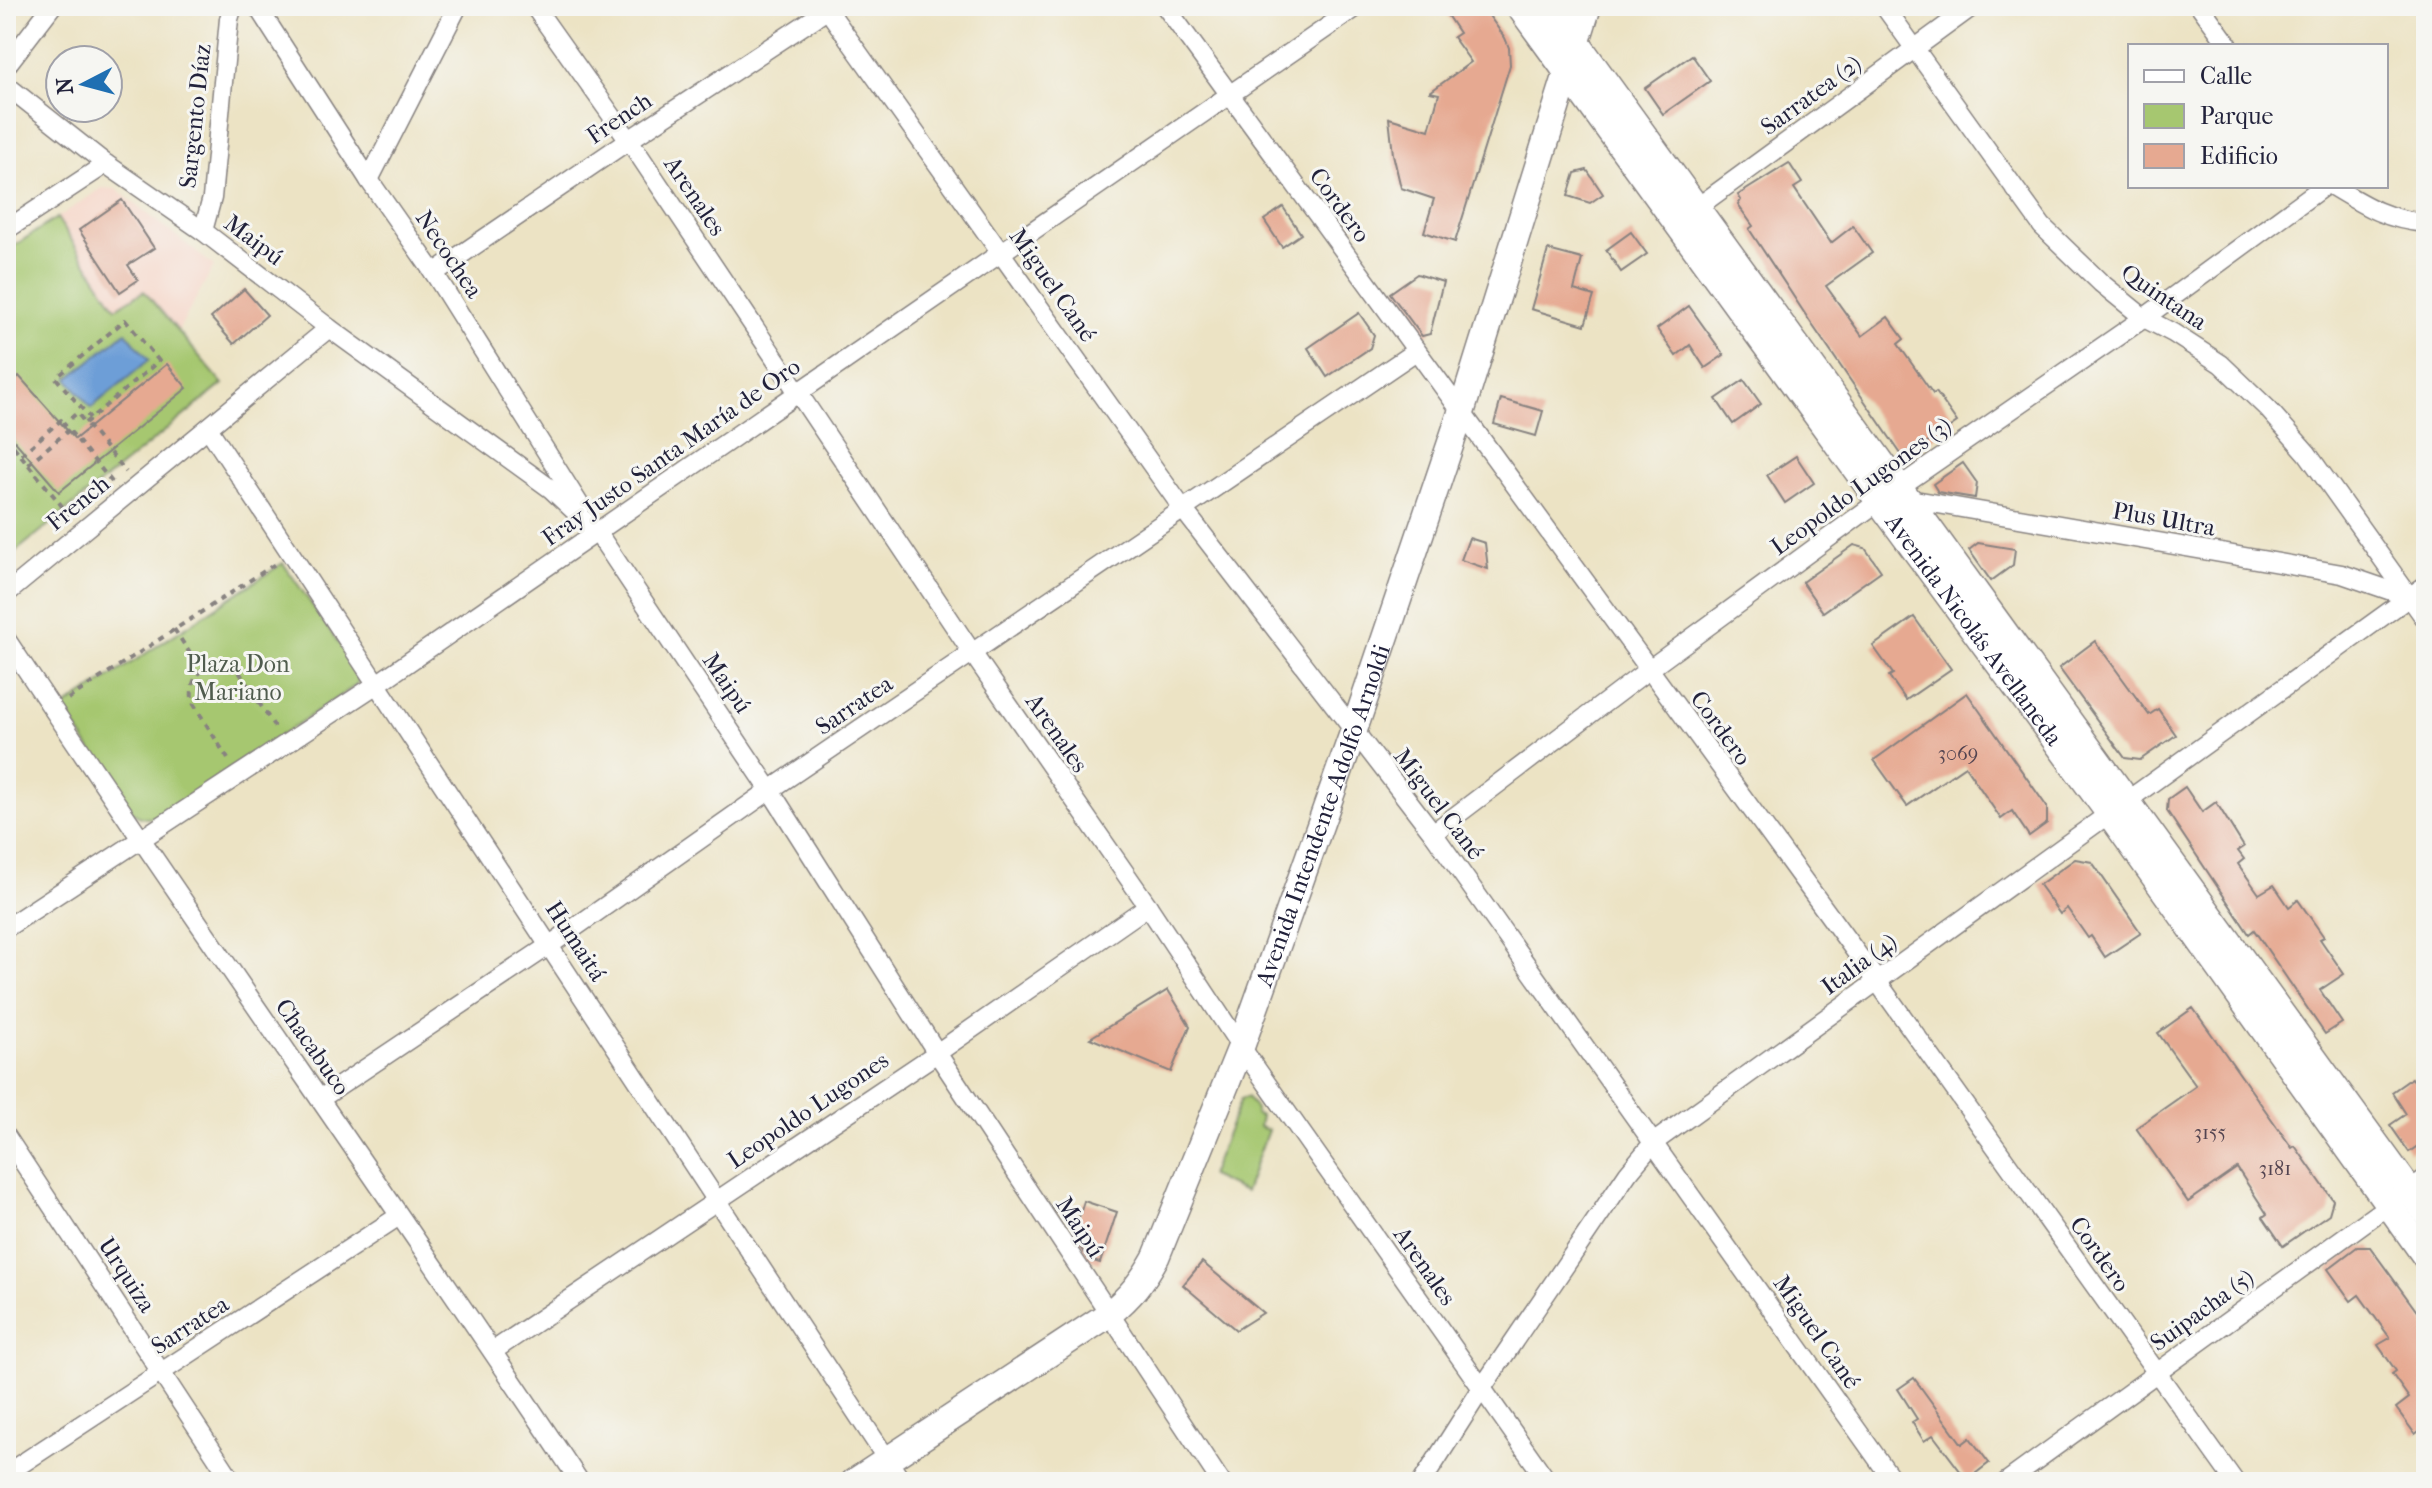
<svg xmlns="http://www.w3.org/2000/svg" width="2432" height="1488" viewBox="0 0 2432 1488" font-family="'IM FELL French Canon',serif">
  <rect width="100%" height="100%" fill="#f6f6f2"/>
  <filter id="ink" filterUnits="userSpaceOnUse"><feTurbulence type="fractalNoise" baseFrequency=".0125" numOctaves="2"/><feDisplacementMap in="SourceGraphic" scale="16" xChannelSelector="R" yChannelSelector="G"/><feConvolveMatrix kernelMatrix="1 2 1 2 8 2 1 2 1" color-interpolation-filters="sRGB"/></filter>
  <filter id="wash" filterUnits="userSpaceOnUse"><feTurbulence type="fractalNoise" baseFrequency=".006" numOctaves="4" result="noise"/><feDisplacementMap in="SourceGraphic" scale="32" xChannelSelector="R" yChannelSelector="G"/><feGaussianBlur stdDeviation="1.8" result="paint"/><feColorMatrix in="noise" values="0 0 0 0 0 0 0 0 0 0 0 0 0 0 0 0 0 1.4 0 .05"/><feComposite in="paint" operator="in"/></filter>
  <g filter="url(#wash)">
    <rect width="100%" height="100%" fill="#ece3c4"/>
    <path fill="#f6d2c3" d="M102,188l14,1 98,77 -36,65 -34,-40 -28,17 -59,-90z"/>
    <g fill="#a6c770" stroke="#647456" stroke-width="2">
      <path d="M57,218l59,90 28,-17 79,93 -214,173 -3,-3v-303z"/>
      <path d="M283,563l75,108 1,9 -4,6 -197,131c-11,2 -17,2 -26,-5l-69,-104z"/>
      <path d="M1247,1097l9,12 -1,5 6,2 -2,11 9,3 -23,62 -35,-16 31,-77z"/>
    </g>
    <path fill="#6d9ed7" stroke="#486089" stroke-width="2" d="M126,332l23,28 -58,48 -23,-29z"/>
    <g id="blocks">
      <g fill="#e6a991">
        <path d="M1441,6h41l23,32 4,10 1,17 -55,177 -31,-10 10,-33 -33,-11 -8,-34 -4,-36 40,12 10,-36 -9,-2 41,-30 -18,-25 6,-4z"/>
        <path d="M1692,55l18,26 -47,33 -18,-26z"/>
        <path d="M1789,163l13,20 -8,5 37,55 22,-17 19,27 -46,33 36,50 26,-19 16,22 -6,5 35,50 3,-2 21,30 -43,30 -13,2 -88,-128 -64,-97 4,-3 -15,-21 3,-5 -3,-5z"/>
        <path d="M1587,170l16,24 -13,9 -22,-7 7,-23z"/>
        <path d="M122,200l32,48 -26,17 10,15 -18,12 -41,-62z"/>
        <path d="M1283,207l18,27 -19,13 -18,-27z"/>
        <path d="M1631,232l16,22 -26,18 -15,-22z"/>
        <path d="M1548,250l34,9 -8,31 20,6 -9,29 -54,-16z"/>
        <path d="M1417,274l26,8 -13,52 -8,2 -32,-43z"/>
        <path d="M244,289l23,26 -33,29 -23,-26z"/>
        <path d="M1689,306l35,49 -19,13 -15,-23 -14,11 -19,-27z"/>
        <path d="M1359,313l15,22 -4,13 -43,29 -19,-29z"/>
        <path d="M167,364l20,24 -128,104 -53,-61v-43l13,-12 56,63z"/>
        <path d="M1744,380l17,24 -28,20 -17,-25z"/>
        <path d="M1501,399l42,12 -7,25 -42,-12z"/>
        <path d="M1796,456l18,27 -29,20 -18,-28z"/>
        <path d="M1963,463l14,20 -2,15 -37,-6 -5,-8z"/>
        <path d="M1469,538l16,5 3,26 -27,-9z"/>
        <path d="M1978,543l37,6 -2,16 -22,16 -22,-31z"/>
        <path d="M1854,545l11,3 16,23 -58,41 -21,-30z"/>
        <path d="M1914,617l37,52 -45,31 -17,-24 4,-2 -20,-28z"/>
        <path d="M2095,641l54,74 9,-6 18,26 -36,25 -15,-2 -66,-90z"/>
        <path d="M1967,693l80,114v16l-18,13 -17,-25 -11,8 -36,-53 -58,40 -33,-46z"/>
        <path d="M2185,787l17,25 14,-10 28,45 -6,4 6,8 -6,5 21,30 15,-9 15,22 9,-7 26,37 -4,2 24,35 -24,16 22,33 -17,11 -71,-104 -5,4 -82,-123 1,-12z"/>
        <path d="M2075,859l17,3 49,71 -36,24 -14,-21 -3,2 -21,-30 -7,6 -21,-29z"/>
        <path d="M1168,990l22,36 -19,46 -81,-34z"/>
        <path d="M2193,1008l99,140 3,-2 38,54 -4,14 -46,32 -20,-29 4,-3 -30,-46 -49,34 -52,-74 60,-42 -38,-53z"/>
        <path d="M2412,1078l14,20v42l-17,12 -19,-27 16,-11 -14,-22z"/>
        <path d="M1084,1201l33,11 -17,51 -11,-3 -16,-23z"/>
        <path d="M2357,1247h13l56,77v102l-11,8 -19,-26 13,-10 -17,-24 4,-3 -18,-26 12,-7 -31,-43 -8,6 -23,-32z"/>
        <path d="M1202,1262l61,51 -27,17 -53,-45z"/>
        <path d="M1914,1378l48,66 8,-6 19,25 -22,17 -34,-45 -9,6 -12,-19 5,-3 -19,-30z"/>
      </g>
    </g>
  </g>
  <g filter="url(#ink)">
    <use href="#blocks" fill-opacity="0" stroke="#878280" stroke-width="2"/>
    <g fill="none" stroke-linecap="round" stroke-linejoin="round">
      <defs>
        <g id="street">
          <path d="M257,6l112,174 65,93 147,234"/>
          <path d="M534,6l95,134 344,514 175,252 93,141 307,435"/>
          <path d="M825,6l358,503 250,324 461,649"/>
          <path d="M1165,6l712,975 358,501"/>
          <path d="M1884,6l158,220 59,57 43,35 29,15 48,31 47,45 39,44 119,167"/>
          <path d="M2200,6l29,40"/>
          <path d="M6,66l46,-60"/>
          <path d="M6,85l100,79 97,67 126,97 222,161 46,43 173,258 167,263 284,429"/>
          <path d="M369,180l89,-174"/>
          <path d="M2332,186c33,20 55,34 94,37"/>
          <path d="M1688,214l285,-208"/>
          <path d="M6,230l100,-66"/>
          <path d="M203,231l9,-33 17,-179 4,-13"/>
          <path d="M434,273l195,-133 204,-134"/>
          <path d="M208,428l694,1054"/>
          <path d="M1909,499l433,75 67,23"/>
          <path d="M6,594l323,-266"/>
          <path d="M6,639c188,283 386,560 574,843"/>
          <path d="M1433,833l215,-163 231,-169 265,-183 180,-132"/>
          <path d="M6,928l371,-244 981,-678"/>
          <path d="M320,1099l230,-154 220,-155 646,-439"/>
          <path d="M6,1136l227,346"/>
          <path d="M493,1351l444,-298 211,-147"/>
          <path d="M6,1474l393,-258"/>
          <path d="M1422,1482l60,-94 146,-215 25,-30 773,-558"/>
          <path d="M2006,1482l420,-304"/>
        </g>
        <g id="secondary">
          <path id="s1" d="M1519,6l360,495 230,312 317,444"/>
          <path d="M1550,6l876,1207"/>
          <path id="s2" d="M854,1482l255,-168c22,-18 33,-32 47,-57l85,-210 113,-317 107,-317 127,-407"/>
        </g>
      </defs>
      <use href="#street" stroke="#878280" stroke-width="21"/>
      <use href="#secondary" stroke="#878280" stroke-width="29"/>
      <g stroke="#878280" stroke-width="4" stroke-dasharray="6 6" stroke-linecap="butt">
        <path d="M6,357l7,11 -7,5"/>
        <path d="M85,423l74,-62 -34,-41 -69,58 34,40"/>
        <path d="M6,437l64,79"/>
        <path d="M21,455l40,-35 3,4"/>
        <path d="M28,464l41,-34"/>
        <path d="M112,482l-48,-58 13,-11 49,59"/>
        <path d="M174,629l27,41"/>
        <path d="M68,699l207,-135"/>
        <path d="M228,759l-35,-56c-7,-27 16,-49 43,-36l40,62"/>
      </g>
      <use href="#street" stroke="#fff" stroke-width="18"/>
      <use href="#secondary" stroke="#fff" stroke-width="26"/>
    </g>
  </g>
  <g text-anchor="middle" dominant-baseline="central" stroke-width="6" stroke-linejoin="round" paint-order="stroke">
    <g font-size="20" fill="#534450">
      <text x="1958" y="753">3069</text>
      <text x="2210" y="1132">3155</text>
      <text x="2275" y="1168">3181</text>
    </g>
    <g font-size="24" fill="#22223b" stroke="#f6f6f2">
      <text transform="translate(1811 95) rotate(-36)">Sarratea (2)</text>
      <text transform="translate(195 116) rotate(-84)">Sargento Díaz</text>
      <text transform="translate(619 118) rotate(-34)">French</text>
      <text transform="translate(695 196) rotate(56)">Arenales</text>
      <text transform="translate(1340 205) rotate(54)">Cordero</text>
      <text transform="translate(254 240) rotate(37)">Maipú</text>
      <text transform="translate(449 254) rotate(56)">Necochea</text>
      <text transform="translate(1053 285) rotate(55)">Miguel Cané</text>
      <text transform="translate(2164 297) rotate(34)">Quintana</text>
      <text transform="translate(671 452) rotate(-35)">Fray Justo Santa María de Oro</text>
      <text transform="translate(1861 486) rotate(-36)">Leopoldo Lugones (3)</text>
      <text transform="translate(78 503) rotate(-39)">French</text>
      <text transform="translate(2164 519) rotate(10)">Plus Ultra</text>
      <text stroke="none"><textPath href="#s1" startOffset="772">Avenida Nicolás Avellaneda</textPath></text>
      <text transform="translate(727 683) rotate(56)">Maipú</text>
      <text transform="translate(854 705) rotate(-34)">Sarratea</text>
      <text transform="translate(1721 728) rotate(54)">Cordero</text>
      <text transform="translate(1057 733) rotate(55)">Arenales</text>
      <text transform="translate(1439 804) rotate(53)">Miguel Cané</text>
      <text stroke="none"><textPath href="#s2" startOffset="852">Avenida Intendente Adolfo Arnoldi</textPath></text>
      <text transform="translate(576 941) rotate(57)">Humaitá</text>
      <text transform="translate(1859 964) rotate(-36)">Italia (4)</text>
      <text transform="translate(313 1047) rotate(55)">Chacabuco</text>
      <text transform="translate(808 1110) rotate(-34)">Leopoldo Lugones</text>
      <text transform="translate(1080 1227) rotate(57)">Maipú</text>
      <text transform="translate(2100 1254) rotate(55)">Cordero</text>
      <text transform="translate(1425 1266) rotate(55)">Arenales</text>
      <text transform="translate(127 1275) rotate(57)">Urquiza</text>
      <text transform="translate(2202 1310) rotate(-36)">Suipacha (5)</text>
      <text transform="translate(190 1325) rotate(-33)">Sarratea</text>
      <text transform="translate(1817 1332) rotate(55)">Miguel Cané</text>
    </g>
    <g font-size="24" fill="#505c4e" stroke="#f6f6f2">
      <text x="238" y="664">Plaza Don<tspan x="238" dy="28">Mariano</tspan></text>
    </g>
  </g>
  <rect width="2432" height="1488" fill="none" stroke="#f6f6f2" stroke-width="32"/>
  <rect x="2128" y="44" width="260" height="144" fill="#f6f6f2" stroke="#a1a1a9" stroke-width="2"/>
  <rect x="2144" y="70" width="40" height="12" fill="#ffffff" stroke="#a1a1a9" stroke-width="2"/>
  <text x="2200" y="84" font-size="24" fill="#22223b">Calle</text>
  <rect x="2144" y="104" width="40" height="24" fill="#a6c770" stroke="#a1a1a9" stroke-width="2"/>
  <text x="2200" y="124" font-size="24" fill="#22223b">Parque</text>
  <rect x="2144" y="144" width="40" height="24" fill="#e6a991" stroke="#a1a1a9" stroke-width="2"/>
  <text x="2200" y="164" font-size="24" fill="#22223b">Edificio</text>
  <g transform="translate(84 84) rotate(264)"><circle r="38" fill="#f6f6f2" stroke="#a1a1a9" stroke-width="2"/>
  <path d="M0-6L14 30L0 20L-14 30Z" fill="#1f6fb2"/>
  <text y="-12" font-size="22" font-weight="bold" text-anchor="middle" fill="#22223b">N</text>
  </g>
</svg>
